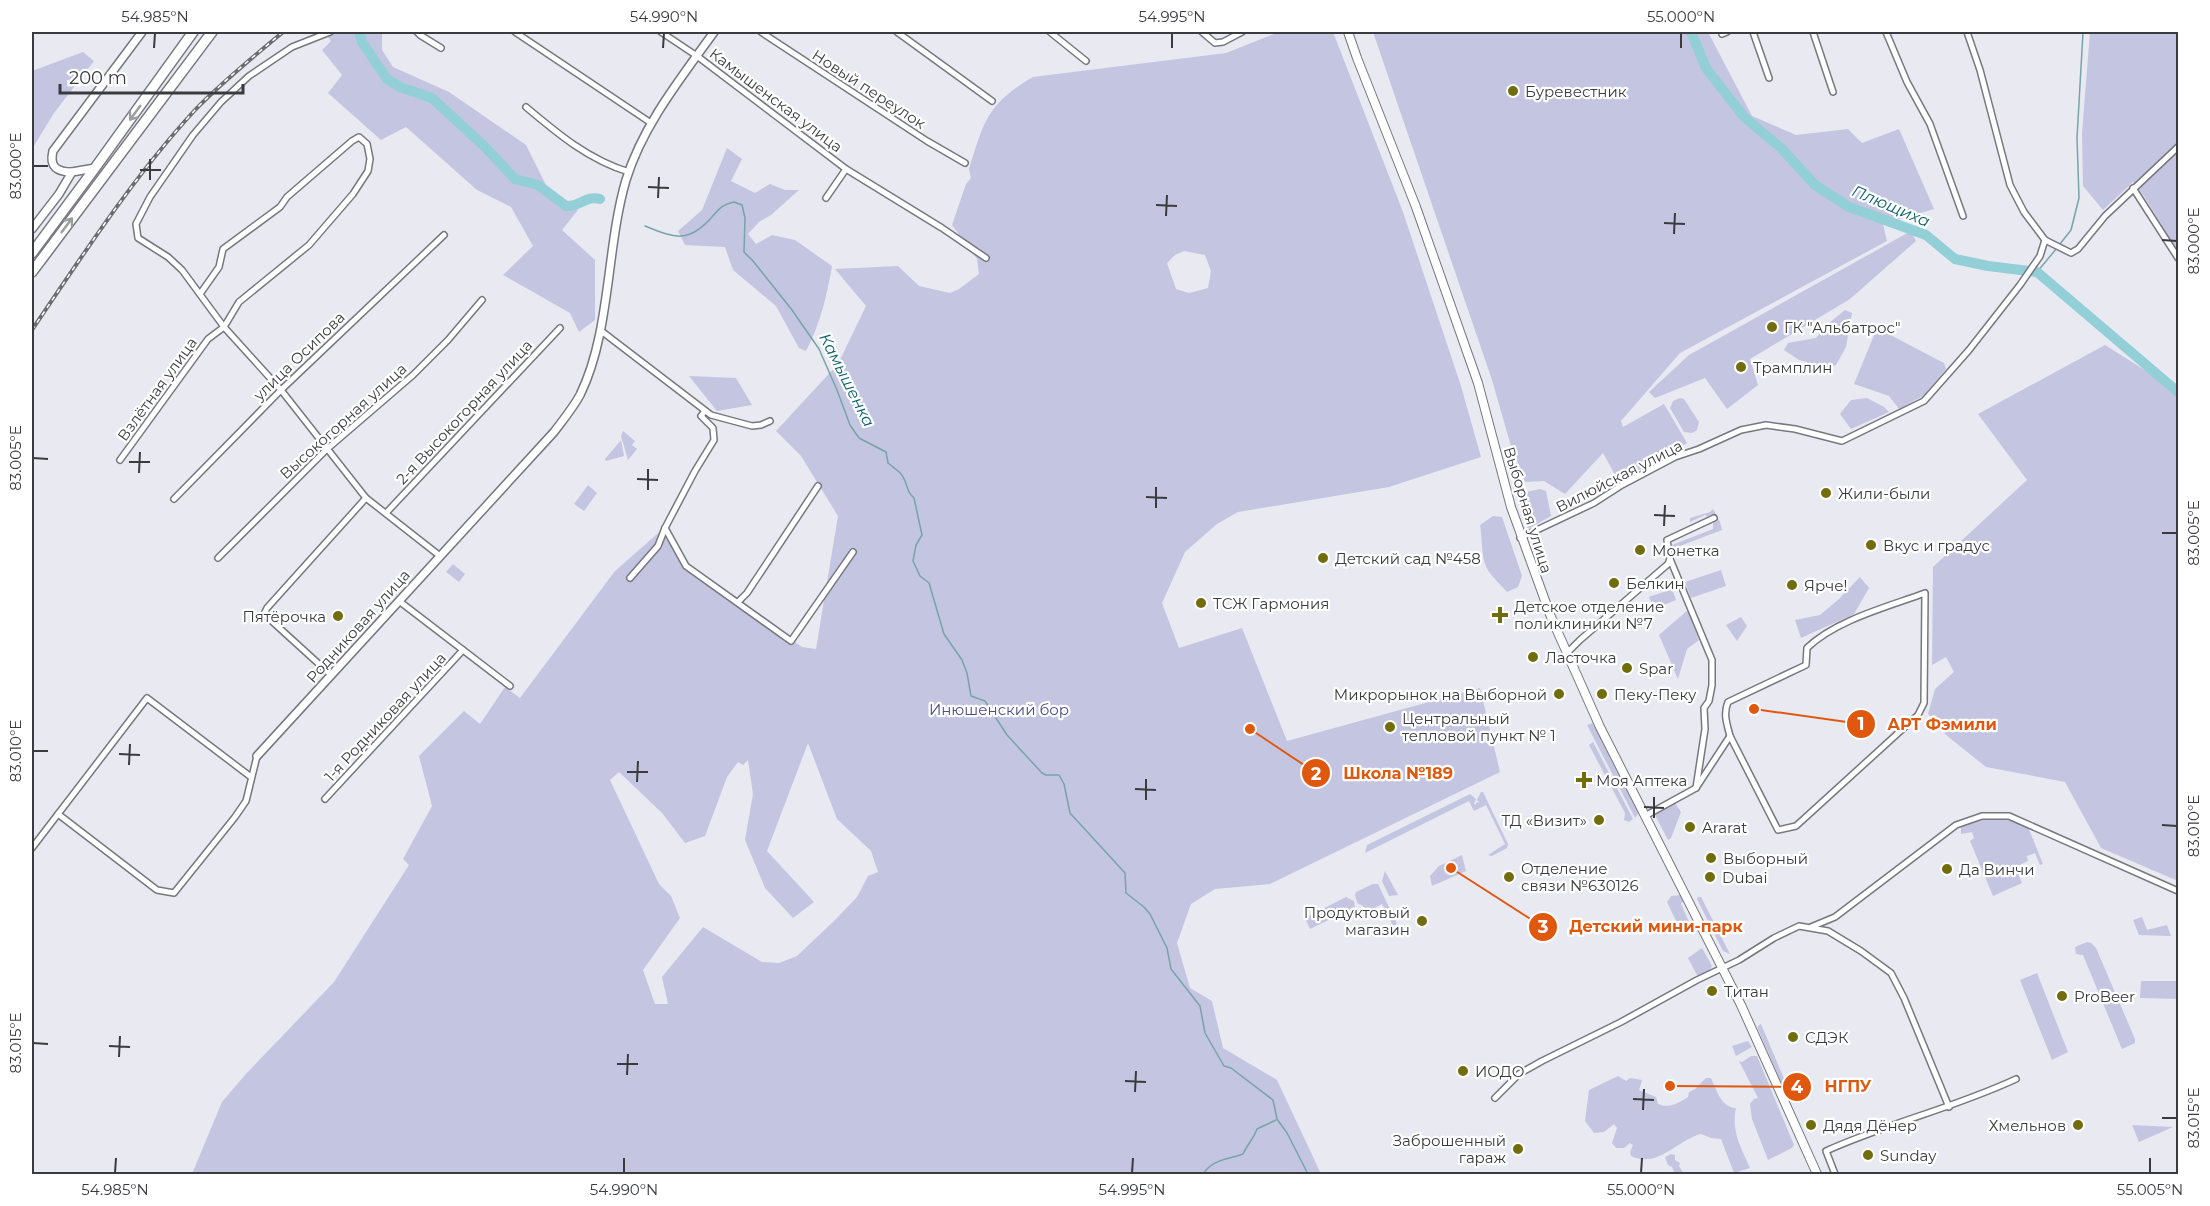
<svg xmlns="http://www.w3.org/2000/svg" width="2210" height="1206" viewBox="0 0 2210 1206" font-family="Montserrat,sans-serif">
  <rect width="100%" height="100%" fill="#e9e9f2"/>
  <g fill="#c4c5e1" fill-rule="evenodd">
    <path d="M324,32h58v18l11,17 56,25 77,53 22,44 30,21 -16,20 33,30v60l-16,12 -9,-19 -67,-38 30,-29 -22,-39 -34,-17 -71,-63 -25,13 -53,-47 14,-18 -20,-25 9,-9z"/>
    <path d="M1279,32h54l70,180 58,174 20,71 -92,30 -151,25 -21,12 -32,28 -23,51 17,45 63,-20 45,113 193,-53 20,84 -230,112 -55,5 -24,15 -14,39 13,45 22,13 11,47 54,32 44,94h-1129l30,-72 23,-27 89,-93 75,-117 -6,-6 29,-53 -13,-50 45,-45 16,13 25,-37 15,11 95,-127 49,-43 22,38 116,81 14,2 22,-133 -37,-60 -25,-25 62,-67 28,-58 -31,-37 63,-3 21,20 31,7 9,-4 20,-15 -2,-15 -25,-34 14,-41 5,-6 -2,-9c15,-48 18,-65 64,-92l193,-24zM1184,251l21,4 6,16 -3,17 -19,5 -13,-4 -9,-26 8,-8zM808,743l29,76 34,32 7,21 -10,4 -11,21 -23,24 -37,35 -18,7 -17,-1 -59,-35 -41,50 6,27h-13l-12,-34 37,-52 -9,-22 -12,-12 -49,-104 9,-8 43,41 23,30 20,-7 22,-59 11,-15 5,3 5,-5 5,34 -8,46 20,48 28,30 21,-16 -47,-51z"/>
    <path d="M1373,32h335l44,84 44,19 52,-6 14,14 37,-14 35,80 -51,15 4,17 -207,112 -59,68 2,6 41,-23 23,39 -28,17 -41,20 -15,-27 -38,41 -21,-13 -19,1 -14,-36 -19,-66z"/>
    <path d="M2090,32h88v220l-34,-56 -11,-14 -30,28 -20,-24 -1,-53z"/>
    <path d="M83,52l11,9 -40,52 -22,36v-78z"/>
    <path d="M727,148l15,11 -11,22 24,12 15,-9 15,6h14l-28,25 -12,7 -11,12 8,10 16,-9 23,5 37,26c-5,29 -12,59 -26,85l-7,-3 -23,-42 -43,-36 -8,-23 -40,-2 -7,-14 24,-21z"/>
    <path d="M1911,231l5,10 -66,58 -100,60 8,26 -31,24 -22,-31 -50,20 -6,-6 40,-37z"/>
    <path d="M1845,310l7,3 -6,34 -10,18 -10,3 -27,-8 -15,-10 4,-7 28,-5 13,-15z"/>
    <path d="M1877,328l67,35 2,6 -23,27 -24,13 -10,-13 -35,-12z"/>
    <path d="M2105,345l73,46v490l-77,-33 -36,-66 -79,-15 -40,-32 -18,-21 7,-25 19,-17 -8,-15 -14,8 1,-98 94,-87 -49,-66z"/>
    <path d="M689,376l47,2 16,27 -35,6z"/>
    <path d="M1680,398l4,1 15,23 -2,8 -5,3 -8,-1 -14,-24 3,-7z"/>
    <path d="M1867,398l17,9 5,5 -38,17 -11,-15 11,-14z"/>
    <path d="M623,431l12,10 -3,4 5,4 -9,11 -7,-24z"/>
    <path d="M621,440l3,16 -18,5 -1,-2z"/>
    <path d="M588,485l9,8 -13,18 -10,-7z"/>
    <path d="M1540,489l6,2 5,25 -23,13 -11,-35z"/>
    <path d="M1713,509l7,13 2,8 -50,19v-4l41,-16v-11l-2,1 -6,-4 -15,7v-4l20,-6z"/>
    <path d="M1493,516l9,1 20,59 -4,11 -11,5c-5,-6 -12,-12 -17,-19 -10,-13 -7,-32 -10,-48z"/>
    <path d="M453,564l12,10 -6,8 -13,-10z"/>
    <path d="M1721,570l5,16 -35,12 -6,-16z"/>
    <path d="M1860,577l9,11 -15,26 -53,24 -6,-18 25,-5 19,-16z"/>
    <path d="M1672,589l4,11 -22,9 -5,-12z"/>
    <path d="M1688,610l11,30 -12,9 -9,30 -19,-44z"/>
    <path d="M1741,617l6,9 -10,15 -11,-16z"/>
    <path d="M1593,723l45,87 1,3 -4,5 -48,-93z"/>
    <path d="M1593,742l40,77 -4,3 -5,-2 1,-7 -36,-68z"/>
    <path d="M1481,792h2l25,52 -1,4 -15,8 -4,-1 17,-11 -19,-39 -12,6 -5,-10 -104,52 2,-8 103,-51 6,5 -2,5 1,1 2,-3 3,1 -3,-3z"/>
    <path d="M1673,803h2l6,9 -10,26 -3,2 -13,-25 2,-4z"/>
    <path d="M1995,818l17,3 16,6 15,37 -3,1 -5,-12 -8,3 1,5 -13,6 7,16 -29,13 -23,-55 4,-3 -2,-6 -11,2v-7l10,-5z"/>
    <path d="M1462,855l4,16 -34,15 -2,-10 9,-10z"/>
    <path d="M1385,871l13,24 -9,1 -7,-15z"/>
    <path d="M1373,884h5l19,40 -4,2 -11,-22 -13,7v2l-2,1v-3l-5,-6 -4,-1 -3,-8 1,-4z"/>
    <path d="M1681,895l2,6 -2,3 9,20h5v3l-10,6 -4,-2 -14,-29 4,-6z"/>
    <path d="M1346,897l8,4 1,6 -45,22 -5,-11z"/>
    <path d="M1698,897h3l29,57 -7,-3 -26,-52z"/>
    <path d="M2142,917l5,13 20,-5 4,11 -32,-1 -6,-15z"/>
    <path d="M2087,942l4,1 5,5 39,91v4l-13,6 -39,-94 -7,-1 -1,-7z"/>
    <path d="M1702,948l10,18 -4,7 -10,4 -10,-19z"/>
    <path d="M2037,973l31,79 -16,8 -32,-80z"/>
    <path d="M2141,981h37v18l-38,-1z"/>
    <path d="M1761,1024l26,62h-4l-25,-57v-3z"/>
    <path d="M1748,1041l4,6 -16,9 -4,-10z"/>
    <path d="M1751,1056h6l37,89 -2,3 -24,12 -16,-41 -2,-15 4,-5 4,-1 -19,-37 3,1z"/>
    <path d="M1618,1076l8,5 4,-3 12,2 -3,10 17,7 2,7c12,5 20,-1 30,-7l1,-5 6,-3 11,-11h5c6,13 10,29 25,30 -5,24 5,39 14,60l-16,5 -13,-34 -10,-1 -10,-4c-24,6 -43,35 -70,22l-1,-4 3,-7 -3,-2 -6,5h-8l-4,-5 5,-15 -3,-4 -10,8 -10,1 -9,-12 4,-31z"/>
    <path d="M2132,1125l41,2 -34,15z"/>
    <path d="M1671,1154l4,1v5l5,3 -1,3 5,8h-9l-3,-7 -4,-2 -3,-8z"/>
  </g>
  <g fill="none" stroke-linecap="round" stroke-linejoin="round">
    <g stroke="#78a3a9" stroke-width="1.5">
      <path d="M645,226c30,12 43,18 67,-9 7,-8 11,-13 22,-15l8,3 3,13 -1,34 9,9 39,49 27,39 18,41 13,35 9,13 27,14 2,11c7,6 13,8 17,18 3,7 2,11 9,17l8,37 -6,10 -3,16 7,15 9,7 15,51 18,26 5,13 4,23 14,5 22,34 35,38 4,2h13l5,9 6,29 55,60 1,20 18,14 6,7 17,34 4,21 29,37 5,27 19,33 7,2 42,32 4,19 10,14 21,41"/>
      <path d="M2060,244l11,-14 8,-32 -2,-60 6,-106"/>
      <path d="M2037,272l20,-24"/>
      <path d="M1203,1174c10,-15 24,-14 40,-20 4,-9 11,-16 14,-25l19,-9"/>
    </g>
    <g stroke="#93cfd7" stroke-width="10">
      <path d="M359,32l3,10 25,37 13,8 32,11 52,48 31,33 23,6 28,21c14,1 20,-11 34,-7"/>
      <path d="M1691,32l15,36 38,49 37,31 34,37 34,22 77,28 29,24 33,7 49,6 141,120"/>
    </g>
    <defs>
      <g id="minor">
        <path d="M330,32l-38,15 -43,29 -28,26 -28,33 -43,62 -14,27 2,14 30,19 14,13 42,57 57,63 85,108 74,58"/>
        <path d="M417,32l3,3 21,13"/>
        <path d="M515,32l136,91"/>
        <path d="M661,32l36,24 149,113 96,59 44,30"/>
        <path d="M761,32l166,109 38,22"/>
        <path d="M897,32l95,69"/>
        <path d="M1050,32l36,29"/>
        <path d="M1202,32l13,11 8,-1 19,-10"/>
        <path d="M1753,32l16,46"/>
        <path d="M1813,32l20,60"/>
        <path d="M1886,32l21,50 23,42 33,92"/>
        <path d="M1967,32l13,38 30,115 14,27 21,28"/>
        <path d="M1722,34l5,-2"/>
        <path d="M526,107c32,27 63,53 103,65"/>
        <path d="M2133,188l45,70"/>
        <path d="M826,198l20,-29"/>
        <path d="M600,330l111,85 41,11 9,-1 9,-4"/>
        <path d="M120,460l88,-121 16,-12 15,-25 70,-57 44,-51 15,-23 2,-12 -3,-15 -8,-7 -7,4 -65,56 -7,10 -57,42 -4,18 -19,27"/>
        <path d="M174,499l107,-109 163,-155"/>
        <path d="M386,513l174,-185"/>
        <path d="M665,528l21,38 105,75 62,-89"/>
        <path d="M1520,538l74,-35 28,-18 53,-28 24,-8 42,-19 25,-5 29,4 47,12 82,-40 45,-51 51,-65 20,-29 5,-16 26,13 7,-4 27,-33 73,-69"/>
        <path d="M218,558l109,-109 86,-74 35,-35 34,-40"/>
        <path d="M1670,559l42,101v25l-3,16 -5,7 1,21 -9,59"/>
        <path d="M630,578l28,-32 7,-18 30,-57 19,-31 -1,-12 -12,-12 4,-5"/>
        <path d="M1925,593l-1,110 -6,12 -122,111 -18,4 -48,-94c-3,-12 -7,-22 -2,-34l78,-37 1,-17c29,-28 80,-41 118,-55z"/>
        <path d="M399,601l111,85"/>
        <path d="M738,602l9,-9 71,-107"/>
        <path d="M1566,654l14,-14 88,-76 2,-5 -3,-19 47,-22"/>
        <path d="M331,675l-67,-61 3,-6 99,-110"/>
        <path d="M325,799l138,-149"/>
        <path d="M58,814l99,76 17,3 61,-76 11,-16 11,-45"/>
        <path d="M1645,816l51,-28 34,-52"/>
        <path d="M32,848l115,-150 104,79"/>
        <path d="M1811,927l24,-10 121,-92 26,-9h27l169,75"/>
        <path d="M1495,1098l24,-24 23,-13 79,-39 76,-42 42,-20 35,-22 25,-12 29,5 33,20 30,22 13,25 45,109"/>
        <path d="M1835,1174l-9,-23c62,-28 128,-43 190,-72"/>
      </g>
      <g id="tertiary">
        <path d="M72,172c-15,0 -23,-5 -19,-21l89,-119"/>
        <path d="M32,229l27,-35 13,-22 23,-4"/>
        <path d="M257,756l297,-324c9,-12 19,-24 26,-37 31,-63 26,-147 46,-215 17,-55 55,-102 88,-148"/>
      </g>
      <path id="secondary" d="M1348,32l9,26 59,149 62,176 33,124 40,110 49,110 141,278 76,169"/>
      <g id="trunk">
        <path d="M32,253l63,-85 98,-136"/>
        <path d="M32,272l180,-240"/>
      </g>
    </defs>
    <use href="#minor" stroke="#76777f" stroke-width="8"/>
    <use href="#tertiary" stroke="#76777f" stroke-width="10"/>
    <use href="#secondary" stroke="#76777f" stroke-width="10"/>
    <use href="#trunk" stroke="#76777f" stroke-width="12"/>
    <use href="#minor" stroke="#fff" stroke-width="5"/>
    <use href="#tertiary" stroke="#fff" stroke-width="7"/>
    <use href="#secondary" stroke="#fff" stroke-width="8"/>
    <use href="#trunk" stroke="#fff" stroke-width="9"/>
    <defs>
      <path id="rail" d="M32,330c50,-74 102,-154 163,-220 27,-28 58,-53 88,-78"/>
    </defs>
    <use href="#rail" stroke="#6b6b70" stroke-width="4"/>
    <use href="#rail" stroke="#fff" stroke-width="1.5" stroke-dasharray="4.5" stroke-linecap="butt"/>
  </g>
  <defs><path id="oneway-shaft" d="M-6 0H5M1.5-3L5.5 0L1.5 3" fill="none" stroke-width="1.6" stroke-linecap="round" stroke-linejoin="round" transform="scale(1.5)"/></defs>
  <g stroke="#9c9d9e">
    <use href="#oneway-shaft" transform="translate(135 113) rotate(126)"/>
    <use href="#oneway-shaft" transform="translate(67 225) rotate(-53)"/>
  </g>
  <path fill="none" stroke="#3a3b3e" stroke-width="2" d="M154,48l1,-15M663,48l1,-15M1172,48v-15M1681,48v-15M33,166h15M140,170h21M150,180v-21M648,187l21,1M658,198l1,-21M1156,205l21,1M1166,216l1,-21M1664,223l21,1M1674,234l1,-21M2162,240l15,1M33,458l15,1M129,462h21M139,473l1,-21M637,479l21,1M648,490v-21M1146,497l21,1M1156,508v-21M1654,515l21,1M1664,526l1,-21M2162,533h15M33,751h15M119,754l21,1M129,765l1,-21M627,772h21M637,782l1,-21M1135,789l21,1M1146,800v-21M1644,807l20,1M1654,818v-21M2162,825l15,1M33,1043l15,1M109,1046l21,1M119,1057l1,-21M617,1064h21M627,1075l1,-21M1125,1081l21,1M1135,1092l1,-21M1633,1099l21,1M1643,1110l1,-21M2162,1118h15M115,1173l1,-15M624,1173v-15M1132,1173l1,-15M1641,1173l1,-15M2150,1173v-15"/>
  <g fill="#716d0d" stroke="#fff" stroke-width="2">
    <circle cx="1513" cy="91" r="6"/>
    <circle cx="1772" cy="327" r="6"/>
    <circle cx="1741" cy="367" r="6"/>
    <circle cx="1826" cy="493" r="6"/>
    <circle cx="1871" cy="545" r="6"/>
    <circle cx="1640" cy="550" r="6"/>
    <circle cx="1323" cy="558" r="6"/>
    <circle cx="1614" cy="583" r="6"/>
    <circle cx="1792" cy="585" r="6"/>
    <circle cx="1201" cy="603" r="6"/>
    <path d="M1497 606h6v6h6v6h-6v6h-6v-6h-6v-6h6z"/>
    <circle cx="338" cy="616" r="6"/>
    <circle cx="1533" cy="657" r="6"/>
    <circle cx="1627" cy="668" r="6"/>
    <circle cx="1559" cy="694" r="6"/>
    <circle cx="1602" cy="694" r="6"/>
    <circle cx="1390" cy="727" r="6"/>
    <path d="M1581 771h6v6h6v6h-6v6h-6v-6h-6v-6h6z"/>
    <circle cx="1599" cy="820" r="6"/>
    <circle cx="1690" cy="827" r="6"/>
    <circle cx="1711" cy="858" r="6"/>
    <circle cx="1947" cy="869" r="6"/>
    <circle cx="1509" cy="877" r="6"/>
    <circle cx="1710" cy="877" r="6"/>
    <circle cx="1422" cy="921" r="6"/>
    <circle cx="1712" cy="991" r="6"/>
    <circle cx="2062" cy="996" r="6"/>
    <circle cx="1793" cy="1037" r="6"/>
    <circle cx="1463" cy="1071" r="6"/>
    <circle cx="1811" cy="1125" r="6"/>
    <circle cx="2078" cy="1125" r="6"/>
    <circle cx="1518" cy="1149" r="6"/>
    <circle cx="1868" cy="1155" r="6"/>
  </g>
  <g text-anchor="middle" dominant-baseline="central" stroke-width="4.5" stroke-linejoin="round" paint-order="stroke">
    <g font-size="15" fill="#3a3b3e" stroke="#fff">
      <text transform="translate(869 89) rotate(33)">Новый переулок</text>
      <text transform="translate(776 100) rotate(37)">Камышенская улица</text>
      <text transform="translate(299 356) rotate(-44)">улица Осипова</text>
      <text transform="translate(157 389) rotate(-54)">Взлётная улица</text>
      <text transform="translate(464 412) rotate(-47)">2-я Высокогорная улица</text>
      <text transform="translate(343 421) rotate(-42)">Высокогорная улица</text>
      <text transform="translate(1619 476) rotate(-27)">Вилюйская улица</text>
      <text transform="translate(1528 510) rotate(73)">Выборная улица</text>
      <text transform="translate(358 626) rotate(-48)">Родниковая улица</text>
      <text transform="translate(385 717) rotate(-47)">1-я Родниковая улица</text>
    </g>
    <g font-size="15" fill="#3a3b3e" stroke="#fff" text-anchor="start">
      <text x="1525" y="91">Буревестник</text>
      <text x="1784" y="327">ГК "Альбатрос"</text>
      <text x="1753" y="367">Трамплин</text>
      <text x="1838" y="493">Жили-были</text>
      <text x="1883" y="545">Вкус и градус</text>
      <text x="1652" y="550">Монетка</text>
      <text x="1335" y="558">Детский сад №458</text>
      <text x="1626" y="583">Белкин</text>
      <text x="1804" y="585">Ярче!</text>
      <text x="1213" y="603">ТСЖ Гармония</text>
      <text x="1514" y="606">Детское отделение<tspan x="1514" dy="17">поликлиники №7</tspan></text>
      <text x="326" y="616" text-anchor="end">Пятёрочка</text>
      <text x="1545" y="657">Ласточка</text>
      <text x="1639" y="668">Spar</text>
      <text x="1547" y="694" text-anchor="end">Микрорынок на Выборной</text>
      <text x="1614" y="694">Пеку-Пеку</text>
      <text x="1402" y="718">Центральный<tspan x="1402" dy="17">тепловой пункт № 1</tspan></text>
      <text x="1596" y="780">Моя Аптека</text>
      <text x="1587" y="820" text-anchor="end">ТД «Визит»</text>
      <text x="1702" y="827">Ararat</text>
      <text x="1723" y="858">Выборный</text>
      <text x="1521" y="868">Отделение<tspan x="1521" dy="17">связи №630126</tspan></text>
      <text x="1959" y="869">Да Винчи</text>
      <text x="1722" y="877">Dubai</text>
      <text x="1410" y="912" text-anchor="end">Продуктовый<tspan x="1410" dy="17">магазин</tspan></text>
      <text x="1724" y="991">Титан</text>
      <text x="2074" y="996">ProBeer</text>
      <text x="1805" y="1037">СДЭК</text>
      <text x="1475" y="1071">ИОДО</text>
      <text x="1823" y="1125">Дядя Дёнер</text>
      <text x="2066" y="1125" text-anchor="end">Хмельнов</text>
      <text x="1506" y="1140" text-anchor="end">Заброшенный<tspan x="1506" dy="17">гараж</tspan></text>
      <text x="1880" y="1155">Sunday</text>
    </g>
    <g font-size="15" fill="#4f4d86" stroke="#fff">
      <text x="999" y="709">Инюшенский бор</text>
    </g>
    <g font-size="16" font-style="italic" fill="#086069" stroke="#fff">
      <text transform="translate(1891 206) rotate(23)">Плющиха</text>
      <text transform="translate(847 380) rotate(63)">Камышенка</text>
    </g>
  </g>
  <path fill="none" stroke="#df580e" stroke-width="2" d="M1754 709L1861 724M1250 729L1316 773M1451 868L1543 927M1670 1086L1797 1087"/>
  <g fill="#df580e" stroke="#fff" stroke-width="2">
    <circle cx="1754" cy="709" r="6"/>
    <circle cx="1250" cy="729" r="6"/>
    <circle cx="1451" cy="868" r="6"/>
    <circle cx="1670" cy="1086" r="6"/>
    <circle cx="1861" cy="724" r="15"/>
    <circle cx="1316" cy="773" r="15"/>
    <circle cx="1543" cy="927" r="15"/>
    <circle cx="1797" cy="1087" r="15"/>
  </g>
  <g font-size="18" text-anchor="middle" font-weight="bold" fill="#fff">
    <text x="1861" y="730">1</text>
    <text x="1316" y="780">2</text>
    <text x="1543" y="933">3</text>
    <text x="1797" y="1093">4</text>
  </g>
  <g font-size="16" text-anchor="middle" font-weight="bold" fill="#df580e" stroke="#fff" stroke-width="4.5" stroke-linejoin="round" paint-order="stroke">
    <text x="1942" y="730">АРТ Фэмили</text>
    <text x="1398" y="779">Школа №189</text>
    <text x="1656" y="932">Детский мини-парк</text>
    <text x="1848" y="1092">НГПУ</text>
  </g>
  <rect width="2210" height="1206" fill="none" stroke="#ffffff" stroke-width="66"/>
  <path d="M60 84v9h183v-9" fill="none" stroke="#3a3b3e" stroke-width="3"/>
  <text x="69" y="84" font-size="18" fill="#3a3b3e" stroke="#ffffff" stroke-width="4.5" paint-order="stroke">200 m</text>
  <rect x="33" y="33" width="2144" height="1140" fill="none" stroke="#3a3b3e" stroke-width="2"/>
  <g font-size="15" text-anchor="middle" fill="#3a3b3e">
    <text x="155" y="22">54.985°N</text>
    <text x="664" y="22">54.990°N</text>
    <text x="1172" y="22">54.995°N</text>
    <text x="1681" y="22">55.000°N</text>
    <text transform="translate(16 166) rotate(-90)" y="5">83.000°E</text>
    <text transform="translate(2194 241) rotate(-90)" y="5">83.000°E</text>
    <text transform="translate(16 458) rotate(-90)" y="5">83.005°E</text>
    <text transform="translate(2194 533) rotate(-90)" y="5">83.005°E</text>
    <text transform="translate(16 751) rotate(-90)" y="5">83.010°E</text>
    <text transform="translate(2194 826) rotate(-90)" y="5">83.010°E</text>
    <text transform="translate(16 1043) rotate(-90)" y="5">83.015°E</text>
    <text transform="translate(2194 1118) rotate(-90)" y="5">83.015°E</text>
    <text x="115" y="1195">54.985°N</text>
    <text x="624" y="1195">54.990°N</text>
    <text x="1132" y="1195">54.995°N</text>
    <text x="1641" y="1195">55.000°N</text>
    <text x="2150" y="1195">55.005°N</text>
  </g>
</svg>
